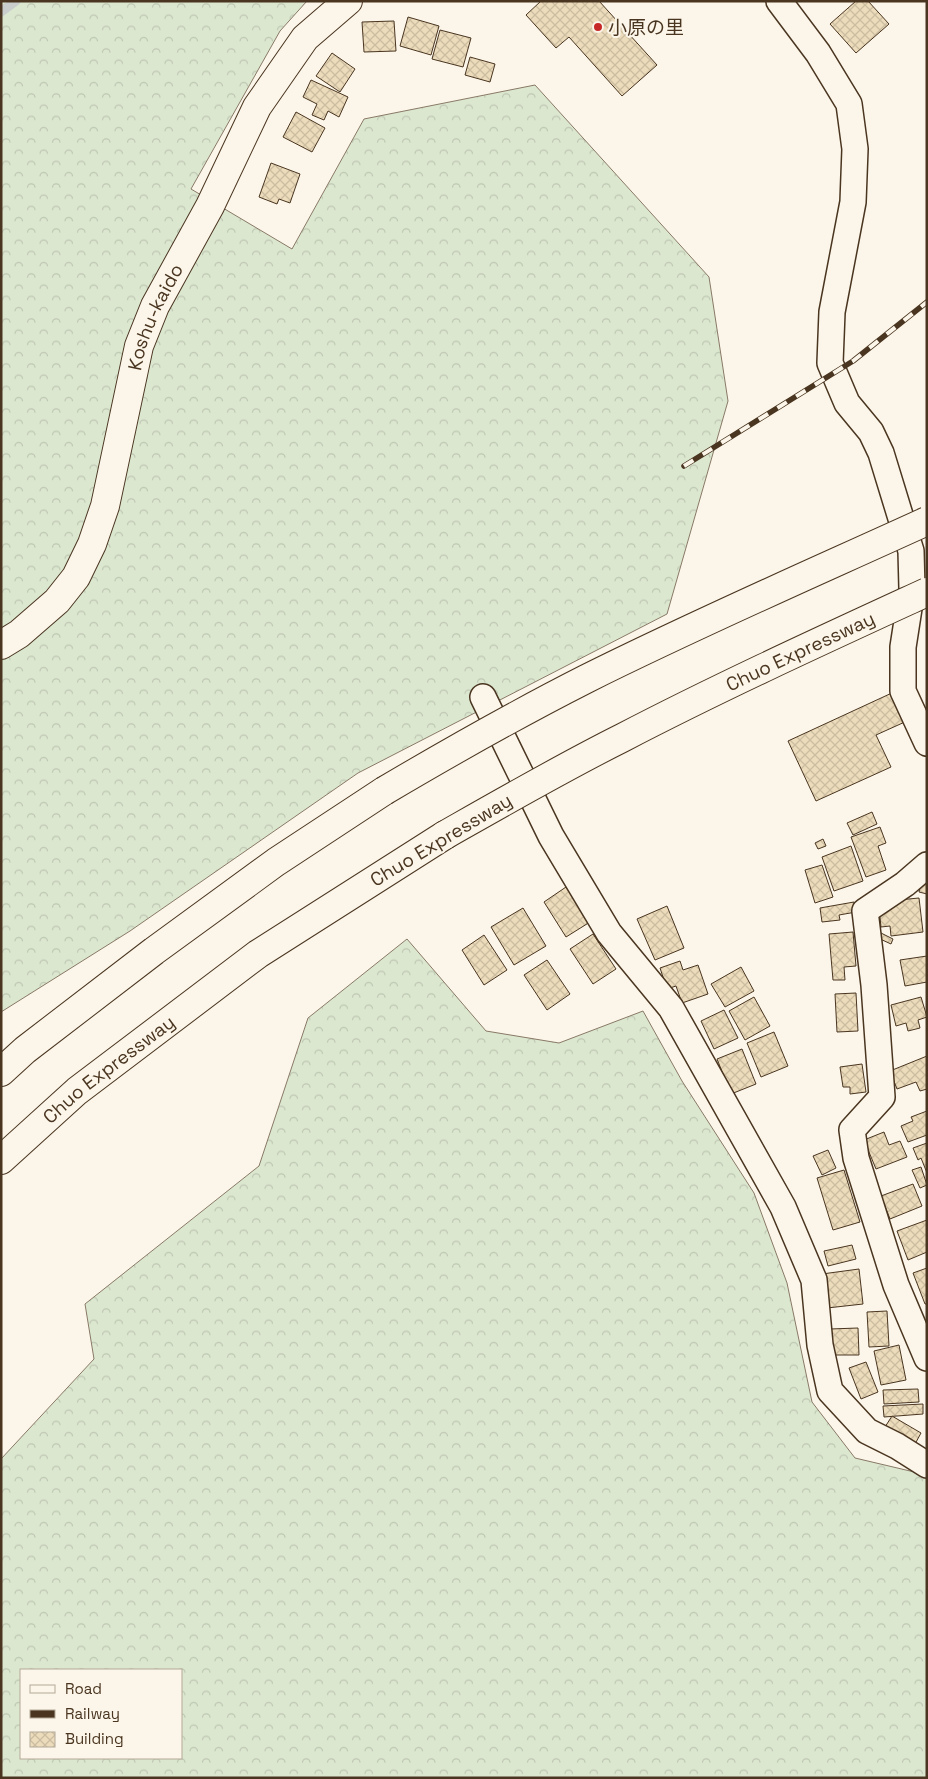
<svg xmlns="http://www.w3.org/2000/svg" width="928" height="1779" viewBox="0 0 928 1779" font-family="'Space Grotesk','Noto Sans JP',sans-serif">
  <defs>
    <pattern id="forest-crowns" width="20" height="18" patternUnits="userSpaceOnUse" patternTransform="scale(1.25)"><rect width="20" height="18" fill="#dce7d0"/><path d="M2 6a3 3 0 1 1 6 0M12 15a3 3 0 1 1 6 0" fill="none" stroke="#bec7b2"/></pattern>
    <pattern id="building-cross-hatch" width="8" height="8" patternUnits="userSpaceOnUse" patternTransform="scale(1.25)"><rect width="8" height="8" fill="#ecdcbc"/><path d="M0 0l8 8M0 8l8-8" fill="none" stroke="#ccbda1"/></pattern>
  </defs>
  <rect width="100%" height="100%" fill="#fbf6e9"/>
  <g fill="url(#forest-crowns)" stroke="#887966" fill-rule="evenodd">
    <path d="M1,1h306l-27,30 -89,158 101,60 72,-130 171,-34 174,192 19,124 -61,213 -309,159 -228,158 -129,81z"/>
    <path d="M407,939l79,92 73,12 84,-32 39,70 72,112 33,90 25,119 43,56 72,17v303h-926v-319l93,-100 -9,-55 174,-138 49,-148zM21,1670h160v88h-160z"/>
  </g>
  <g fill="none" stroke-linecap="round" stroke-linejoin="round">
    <path stroke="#c9cecd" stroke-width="9" d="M1,12l15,-11"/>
  </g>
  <g fill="url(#building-cross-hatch)" stroke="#4a3520">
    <path d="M541,1h58l58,64 -35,31 -53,-59 -13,11 -30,-33z"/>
    <path d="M856,1h12l21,23 -33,29 -26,-29z"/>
    <path d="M408,17l31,9 -8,29 -31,-9z"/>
    <path d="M394,21l2,30 -32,1 -2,-30z"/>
    <path d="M440,30l31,8 -8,29 -31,-8z"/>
    <path d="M332,53l23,16 -15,23 -24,-16z"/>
    <path d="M470,57l25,7 -5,18 -25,-7z"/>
    <path d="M311,80l37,17 -9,20 -11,-6 -4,9 -12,-5 5,-11 -14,-7z"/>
    <path d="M296,112l29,16 -13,24 -29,-15z"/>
    <path d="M271,163l29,11 -10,29 -11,-4 -2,5 -18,-7z"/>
    <path d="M894,692l13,29 -31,14 15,32 -75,34 -28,-60z"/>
    <path d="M872,812l5,12 -24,11 -6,-12z"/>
    <path d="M880,827l6,16 -8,3 8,24 -20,7 -15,-40z"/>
    <path d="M823,839l3,7 -8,3 -3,-6z"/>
    <path d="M851,846l12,35 -29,10 -12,-34z"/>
    <path d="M822,865l11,32 -18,6 -10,-33z"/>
    <path d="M923,872l4,1v21l-8,-2z"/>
    <path d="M566,887l24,35 -24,15 -22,-35z"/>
    <path d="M919,898l4,34 -32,4 -1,-10 -9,1 -2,-19 9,-7z"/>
    <path d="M854,902l2,10 -17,3 1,5 -18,2 -2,-14z"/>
    <path d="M667,906l17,42 -29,12 -18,-41z"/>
    <path d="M523,908l23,38 -32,19 -23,-38z"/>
    <path d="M853,932l3,34 -12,1 1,13h-12l-4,-46z"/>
    <path d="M881,933l12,6 -2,5 -13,-6z"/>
    <path d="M593,934l23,35 -23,15 -23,-35z"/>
    <path d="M484,935l23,35 -23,15 -22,-35z"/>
    <path d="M927,956v26l-22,4 -5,-26z"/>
    <path d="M547,960l23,34 -23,16 -23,-35z"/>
    <path d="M680,961l3,9 15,-5 10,29 -26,9 -6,-17 -9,3 -7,-21z"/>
    <path d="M741,967l13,24 -29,16 -14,-23z"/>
    <path d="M856,993l2,38 -21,1 -2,-38z"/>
    <path d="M754,997l16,29 -25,14 -16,-29z"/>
    <path d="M921,997l6,20 -9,3 2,8 -12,3 -2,-8 -10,3 -5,-21z"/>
    <path d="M724,1010l14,28 -24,11 -13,-28z"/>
    <path d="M774,1032l14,34 -27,11 -14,-34z"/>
    <path d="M742,1049l14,35 -25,10 -14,-35z"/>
    <path d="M927,1056v33l-7,2 -4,-9 -19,7 -7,-18z"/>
    <path d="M862,1064l4,28 -16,2v-7h-7l-3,-20z"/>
    <path d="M927,1111v24l-19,7 -7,-16 12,-5 -2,-4z"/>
    <path d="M884,1132l5,13 11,-4 7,16 -31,12 -12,-29z"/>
    <path d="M927,1143v30l-6,-15 -3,2 -5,-12z"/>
    <path d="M828,1150l8,18 -14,7 -9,-19z"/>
    <path d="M921,1167l6,18 -7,3 -8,-18z"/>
    <path d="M844,1170l16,52 -27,8 -16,-52z"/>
    <path d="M913,1184l9,22 -32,13 -9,-23z"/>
    <path d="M927,1220v32l-19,8 -11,-29z"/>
    <path d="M852,1245l4,14 -28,7 -4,-15z"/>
    <path d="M927,1268v36h-2l-12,-31z"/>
    <path d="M859,1269l4,35 -36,4 -5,-34z"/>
    <path d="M887,1311l2,35 -20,1 -2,-35z"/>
    <path d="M858,1328l1,27h-28l-1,-26z"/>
    <path d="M899,1345l7,35 -25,5 -7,-34z"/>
    <path d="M866,1362l12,30 -17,7 -12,-31z"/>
    <path d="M918,1389l1,13 -35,2 -1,-14z"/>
    <path d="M923,1404v10l-39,3 -1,-11z"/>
    <path d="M892,1416l29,17 -6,11 -30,-17z"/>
  </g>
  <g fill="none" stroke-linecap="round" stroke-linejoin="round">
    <defs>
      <g id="street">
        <path d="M779,1l39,52 31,51 6,45 -2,53 -21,110 -2,51 17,40 24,29 10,21 30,98 1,38 -9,58v44l24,52"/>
        <path d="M483,697l68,139 58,97 62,75 112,199 31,73 6,65 10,46 37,40 30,15 30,19"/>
        <path d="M927,865l-22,19 -40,27 9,74 8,112 -30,33 4,28 40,127 31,73"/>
      </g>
      <g id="highway">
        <path id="s1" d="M1,645l18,-11 38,-33 19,-24 16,-33 13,-38 34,-160 16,-40 55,-100 47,-99 48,-69 43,-37"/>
        <path d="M1,1072l24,-22 129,-99 122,-89 108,-71"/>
        <path id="s2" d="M1,1160l76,-69 181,-137 187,-119"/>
      </g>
    </defs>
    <use href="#street" stroke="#4a3520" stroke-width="28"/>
    <use href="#highway" stroke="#4a3520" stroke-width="30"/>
    <use href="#street" stroke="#fbf6e9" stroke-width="25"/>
    <use href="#highway" stroke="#fbf6e9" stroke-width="28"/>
    <defs>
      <path id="rail" d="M684,466l169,-105 74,-59"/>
    </defs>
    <use href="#rail" stroke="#4a3520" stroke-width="5.5"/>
    <use href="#rail" stroke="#fbf6e9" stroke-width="4" stroke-dasharray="11" stroke-linecap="butt"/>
    <defs>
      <g id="highway-bridge">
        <path d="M384,791c66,-39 133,-77 202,-112 112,-56 227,-106 341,-158"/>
        <path id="s3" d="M445,835c58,-33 117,-67 177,-97 100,-52 203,-99 305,-146"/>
      </g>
    </defs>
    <use href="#highway-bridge" stroke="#4a3520" stroke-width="30" stroke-linecap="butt"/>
    <use href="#highway-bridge" stroke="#fbf6e9" stroke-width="28"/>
  </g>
  <circle fill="#c62828" stroke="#fbf6e9" stroke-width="2" cx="598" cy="27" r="5"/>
  <g text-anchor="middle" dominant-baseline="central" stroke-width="4" stroke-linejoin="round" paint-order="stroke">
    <g font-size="19" fill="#4a3520" stroke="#fbf6e9" text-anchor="start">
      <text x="608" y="27">小原の里</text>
    </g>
    <g font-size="19" fill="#4a3520" stroke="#fbf6e9">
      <text stroke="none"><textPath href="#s1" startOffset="375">Koshu-kaido</textPath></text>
      <text stroke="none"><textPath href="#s3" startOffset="400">Chuo Expressway</textPath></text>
      <text transform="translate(441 840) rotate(-31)">Chuo Expressway</text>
      <text stroke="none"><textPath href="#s2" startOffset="141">Chuo Expressway</textPath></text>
    </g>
  </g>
  <rect width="928" height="1779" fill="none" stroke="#4a3520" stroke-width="5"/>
  <rect x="20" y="1669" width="162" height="90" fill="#fbf6e9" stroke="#b4a999"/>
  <rect x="30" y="1685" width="25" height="8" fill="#fbf6e9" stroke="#b4a999"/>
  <text x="65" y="1694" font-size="15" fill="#4a3520">Road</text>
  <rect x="30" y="1710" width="25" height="8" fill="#4a3520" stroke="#b4a999"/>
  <text x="65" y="1719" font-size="15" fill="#4a3520">Railway</text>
  <rect x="30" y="1732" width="25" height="15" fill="url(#building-cross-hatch)" stroke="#b4a999"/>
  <text x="65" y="1744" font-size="15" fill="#4a3520">Building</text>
</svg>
